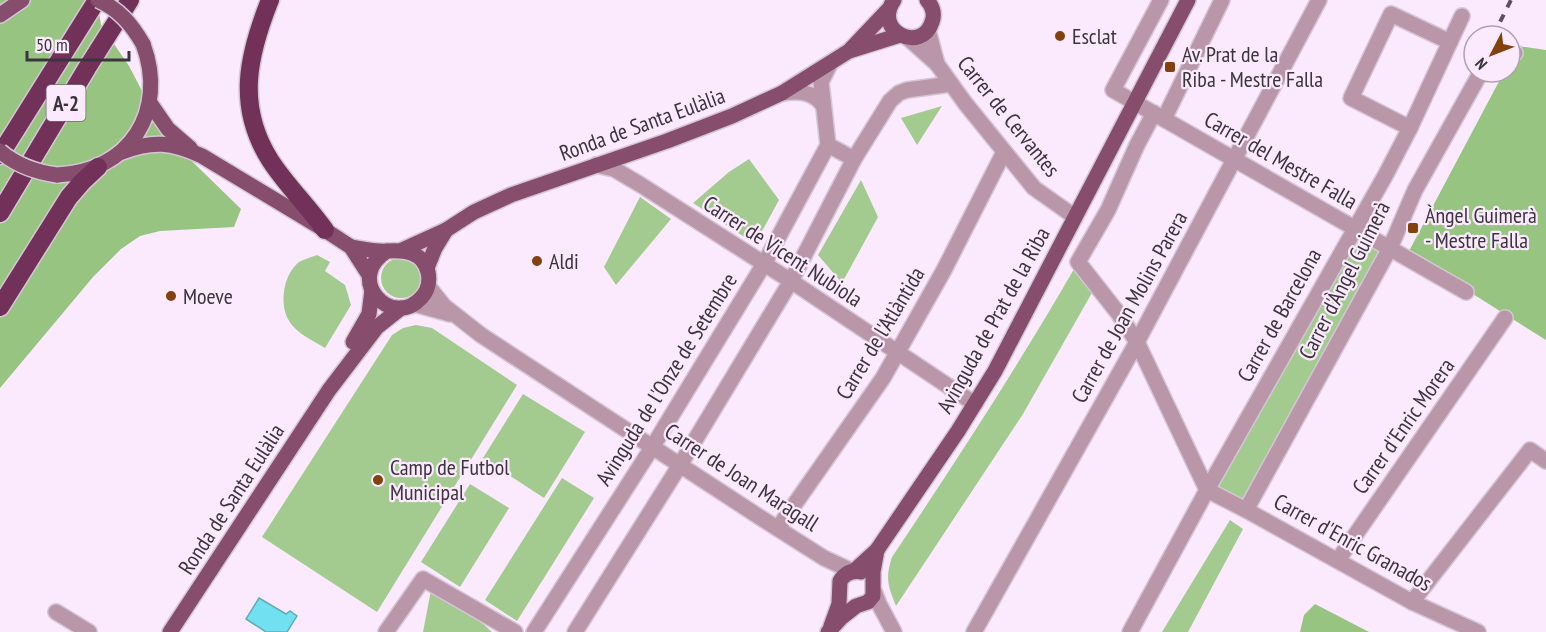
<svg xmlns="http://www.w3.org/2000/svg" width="1546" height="632" viewBox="0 0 1546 632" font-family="'PT Sans Narrow',sans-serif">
  <rect width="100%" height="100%" fill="#fbeafd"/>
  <g fill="#a3cb90">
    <path d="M942,106l-25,39 -16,-27z"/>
    <path d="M749,159l30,41 -24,44 -62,-41 36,-31z"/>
    <path d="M861,180l17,37 -36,66 -24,-28z"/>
    <path d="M640,197l31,22 -55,66 -12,-18z"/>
    <path d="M1354,228l36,20 -149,256 -30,-15z"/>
    <path d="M317,255l13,7 -5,9 20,14 6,20 -26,43c-13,-8 -30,-15 -37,-29 -9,-17 -4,-45 11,-57 5,-3 13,-5 18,-7z"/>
    <circle cx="401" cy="278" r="20"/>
    <path d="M1078,262l19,22 -74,130 -127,192c-8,-20 -11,-28 -4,-49 65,-97 128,-194 186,-295z"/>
    <path d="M416,325l16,3 85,57 -140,227 -115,-75 130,-202 11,-7z"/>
    <path d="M523,394l62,38 -41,66 -61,-40z"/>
    <path d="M562,478l32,20 -77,123 -32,-21z"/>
    <path d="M470,484l39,24 -49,79 -39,-25z"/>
    <path d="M1230,520l13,9 -55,103h-26z"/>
    <path d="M431,590l30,14 31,28h-69z"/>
  </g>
  <g fill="#97c481">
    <path d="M0,0h97l4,25 28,41 36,69 76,74 -7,18 -74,4 -20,5 -19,13 -28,28 -93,111z"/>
    <path d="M1518,46l28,4v290l-138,-87 96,-181h6v-11z"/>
    <path d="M1315,604l54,28h-69l4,-17z"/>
  </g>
  <path fill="#71e0f1" stroke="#61acbb" stroke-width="1.5" d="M259,598l27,16 4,-3 7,5 -10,16h-21l-20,-13z"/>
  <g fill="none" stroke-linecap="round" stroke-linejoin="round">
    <defs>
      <g id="minor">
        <path d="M1161,0l-48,90 353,202"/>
        <path d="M928,30l9,34"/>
        <path d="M908,38l29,26 28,39 69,85 41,29"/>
        <path d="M1510,54l5,-1"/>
        <path d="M782,93c17,-2 30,-2 41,12"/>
        <path d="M1154,113l-17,32 -29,65 -30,52 40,51 19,29 70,148"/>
        <path d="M1164,119l58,-119"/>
        <path d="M1410,128l-59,-30 40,-84 59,28"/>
        <path d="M828,145l26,14"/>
        <path d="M596,165l18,4 27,16 150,96 184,123"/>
        <path d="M428,286l16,20 37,29 277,181 66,42 28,13"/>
        <path d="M414,304l36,10"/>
        <path d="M1207,490l39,20 166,92 66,30"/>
        <path d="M1246,510l144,-262 25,-58 66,-118"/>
        <path d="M778,528l105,-150 61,-108 60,-118"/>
        <path d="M1338,560l167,-242"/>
        <path d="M874,591l5,13 15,28"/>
        <path d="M1412,602l118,-152 16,11"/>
        <path d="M56,612l33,20"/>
        <path d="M386,632l37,-53 92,53"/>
        <path d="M534,632l119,-186 111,-182 64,-119 -7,-63 9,-18"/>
        <path d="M575,632l105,-167 111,-184 63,-122 36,-58 9,-8 8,-3 44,-6"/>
        <path d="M974,632l163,-290 182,-342"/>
        <path d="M1130,632l77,-142 178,-314 25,-48 52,-112"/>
      </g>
      <g id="major">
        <path d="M894,0c-22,32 28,54 38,22 3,-8 1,-15 -5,-22"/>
        <path d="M0,15l22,-15"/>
        <path d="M851,49l37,-39"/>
        <path d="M150,103l18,26 22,19"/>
        <path d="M122,152c31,-12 50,-10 80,4l123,74 26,17 18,28"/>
        <path d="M57,175c73,-3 111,-64 86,-131"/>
        <path d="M351,247c12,2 25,5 37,4 17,-1 35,1 40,21 2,9 0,19 -7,26 -29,32 -78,-19 -34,-47"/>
        <path d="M402,250l44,-20 28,-18 37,-17 156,-54 65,-25 50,-23 67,-42 51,-16"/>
        <path d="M427,268l8,-20 11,-18"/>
        <path d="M353,342l16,-28 3,-24"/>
        <path d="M854,571l23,-21 81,-119 37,-60 193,-371"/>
        <path d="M831,626l8,-22 1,-23c5,-8 12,-11 21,-9"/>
        <path d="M170,632l159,-242 48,-63 24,-19"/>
        <path d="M828,632l14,-15 14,-11 12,-4 5,-6v-24l4,-22"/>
      </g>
      <g id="highway">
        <path d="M270,0c-22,55 -34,106 0,160 16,25 38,46 55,70"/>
        <path d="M0,155l97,-155"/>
        <path d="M0,213l87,-145 43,-68"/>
        <path d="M0,307l69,-110 13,-15 16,-15"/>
      </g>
    </defs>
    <use href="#minor" stroke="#d5c6d7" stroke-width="18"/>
    <use href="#major" stroke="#d5c6d7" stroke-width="18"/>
    <use href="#highway" stroke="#d5c6d7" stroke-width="21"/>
    <use href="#minor" stroke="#b997a9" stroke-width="15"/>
    <use href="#major" stroke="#864d6d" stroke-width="15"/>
    <use href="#highway" stroke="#723158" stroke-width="18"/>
    <path stroke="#5b525d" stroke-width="4" stroke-dasharray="8 8" stroke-linecap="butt" d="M1493,36l18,-36"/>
    <defs>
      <g id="major-bridge">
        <path d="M98,0c21,9 34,25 45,44"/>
        <path d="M0,151c17,15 36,21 57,24"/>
      </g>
    </defs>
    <use href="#major-bridge" stroke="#d5c6d7" stroke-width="18" stroke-linecap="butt"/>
    <use href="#major-bridge" stroke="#864d6d" stroke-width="15"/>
  </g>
  <g fill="#83410e" stroke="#fbeafd" stroke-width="2">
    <circle cx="1060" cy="36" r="6"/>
    <rect x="1164" y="61" width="12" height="12" rx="3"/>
    <rect x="1407" y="222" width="12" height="12" rx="3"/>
    <circle cx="537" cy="261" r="6"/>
    <circle cx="171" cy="296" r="6"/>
    <circle cx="378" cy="480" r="6"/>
  </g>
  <g text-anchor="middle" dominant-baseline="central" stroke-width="4.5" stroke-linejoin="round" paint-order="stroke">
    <rect fill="#fbeafd" stroke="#756b77" stroke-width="1.5" x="46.5" y="85" width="39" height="36" rx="4.5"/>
    <g font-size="21" font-weight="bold" fill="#3c343d">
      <text x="66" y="103">A-2</text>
    </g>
    <g font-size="22" fill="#3c343d" stroke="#fbeafd" text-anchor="start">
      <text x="1072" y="36">Esclat</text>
      <text x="1182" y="54">Av. Prat de la<tspan x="1182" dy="25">Riba - Mestre Falla</tspan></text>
      <text x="1425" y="215">Àngel Guimerà<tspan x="1425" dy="25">- Mestre Falla</tspan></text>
      <text x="549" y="261">Aldi</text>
      <text x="183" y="296">Moeve</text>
      <text x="390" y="467">Camp de Futbol<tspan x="390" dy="25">Municipal</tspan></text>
    </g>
    <g font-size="22" fill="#3c343d" stroke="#fbeafd">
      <text transform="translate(1009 116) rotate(51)">Carrer de Cervantes</text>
      <text transform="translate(642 124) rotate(-20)">Ronda de Santa Eulàlia</text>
      <text transform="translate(1281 160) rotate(30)">Carrer del Mestre Falla</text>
      <text transform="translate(783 251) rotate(33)">Carrer de Vicent Nubiola</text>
      <text transform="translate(1344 280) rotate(-63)">Carrer d'Àngel Guimerà</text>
      <text transform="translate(1129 307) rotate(-61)">Carrer de Joan Molins Parera</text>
      <text transform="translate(1279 315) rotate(-61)">Carrer de Barcelona</text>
      <text transform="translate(993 320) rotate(-61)">Avinguda de Prat de la Riba</text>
      <text transform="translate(880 333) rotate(-59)">Carrer de l'Atlàntida</text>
      <text transform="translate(666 379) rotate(-58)">Avinguda de l'Onze de Setembre</text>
      <text transform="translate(1403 426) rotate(-55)">Carrer d'Enric Morera</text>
      <text transform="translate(742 477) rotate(33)">Carrer de Joan Maragall</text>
      <text transform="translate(231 499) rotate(-57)">Ronda de Santa Eulàlia</text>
      <text transform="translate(1353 542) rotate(29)">Carrer d'Enric Granados</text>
    </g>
  </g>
  <g transform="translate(1492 54) rotate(228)"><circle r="28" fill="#fbeafd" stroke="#afa1b0" stroke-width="1.5"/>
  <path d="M0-4.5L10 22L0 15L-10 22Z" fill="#83410e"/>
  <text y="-9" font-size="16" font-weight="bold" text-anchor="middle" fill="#3c343d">N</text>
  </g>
  <path d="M27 51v9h102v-9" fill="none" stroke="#3c343d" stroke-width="3"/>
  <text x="36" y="51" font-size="18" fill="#3c343d" stroke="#fbeafd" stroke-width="4.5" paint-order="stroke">50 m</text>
</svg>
